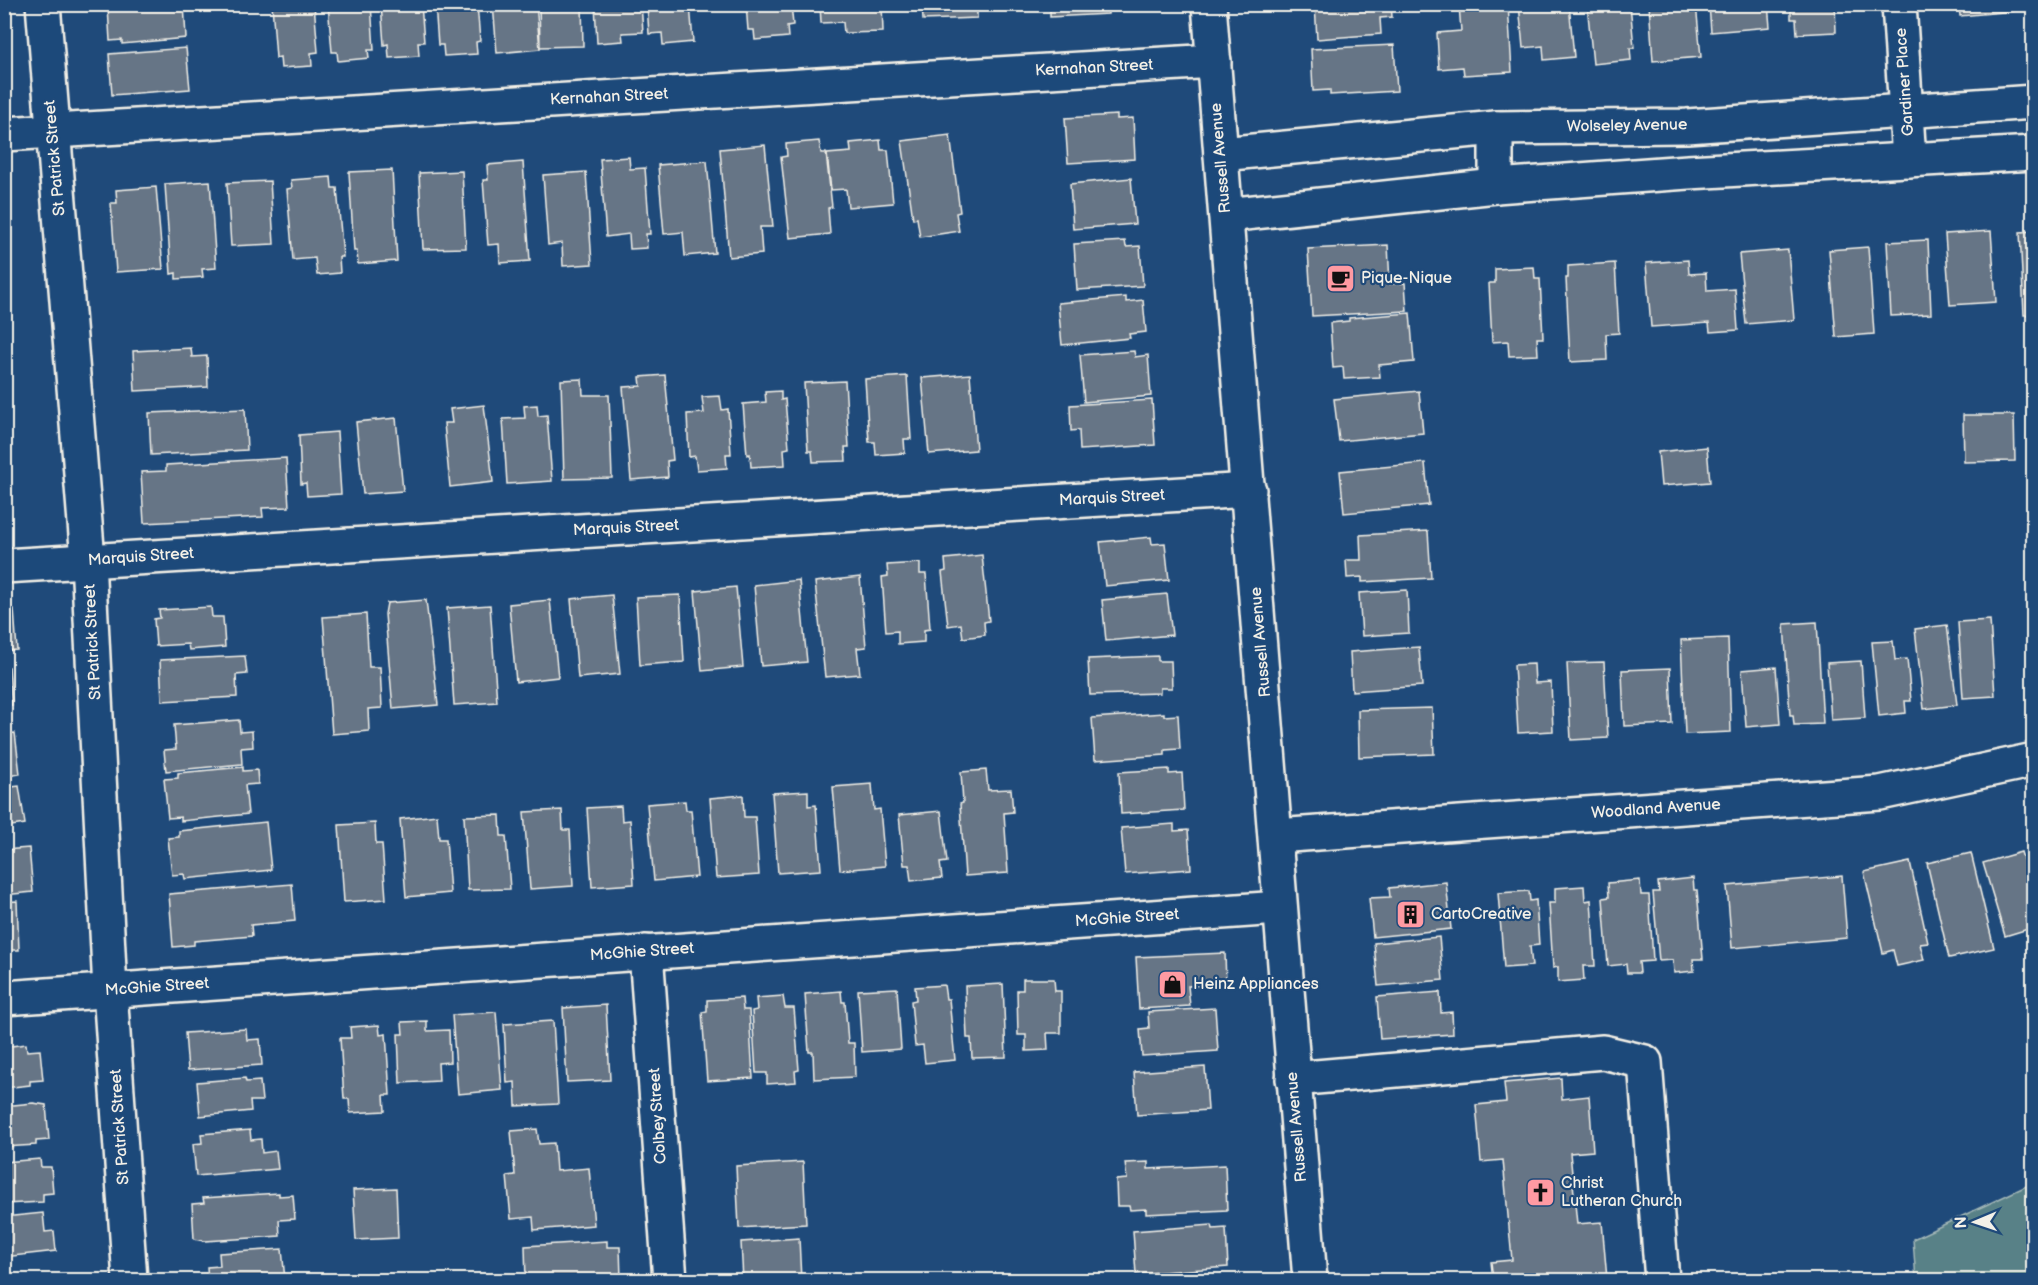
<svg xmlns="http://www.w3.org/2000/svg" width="2038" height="1285" viewBox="0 0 2038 1285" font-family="'Balsamiq Sans',sans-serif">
  <rect width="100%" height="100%" fill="#1f4a7a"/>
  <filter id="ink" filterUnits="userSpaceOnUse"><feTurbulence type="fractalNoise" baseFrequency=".0167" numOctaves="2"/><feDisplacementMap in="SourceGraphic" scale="12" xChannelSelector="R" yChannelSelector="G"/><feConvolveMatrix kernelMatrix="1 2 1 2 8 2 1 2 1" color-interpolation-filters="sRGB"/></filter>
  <g filter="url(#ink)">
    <path fill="#598187" stroke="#a6b9b8" stroke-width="1.5" d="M2033,1183v97h-117l-3,-41z"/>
    <g fill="#667486" stroke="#f4f1e8" stroke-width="1.5">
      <path d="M120,4h64l2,34 -64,6v-4l-12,1 -2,-34z"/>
      <path d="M272,4h42l4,48 -7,1 1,13 -31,2 -1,-11 -4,1z"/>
      <path d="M328,4h43l3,46h-6l1,8 -31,3 -1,-9h-5z"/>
      <path d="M381,4h40l3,38h-6l1,14 -30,2 -1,-14 -4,1z"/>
      <path d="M435,4h42l3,37 -4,1 1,12 -33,2 -1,-11h-5z"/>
      <path d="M493,4h43l4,45 -43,4z"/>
      <path d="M539,4h43l1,42 -43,1z"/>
      <path d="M595,4h46l2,28 -21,1 1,8 -26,2z"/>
      <path d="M647,4h43l3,38 -30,3 -1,-12 -13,1z"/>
      <path d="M746,4h45l2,21 -6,1 1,11 -33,3 -1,-10h-6z"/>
      <path d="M820,4h62l1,28 -39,1 -1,-11 -22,1z"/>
      <path d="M922,4h76v1l-21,1v12l-54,2z"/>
      <path d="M1050,4h58v10l-58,3z"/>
      <path d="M1315,4h76l1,13 -12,1 1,16 -64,5z"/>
      <path d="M1508,4l4,68 -48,3 -1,-8 -24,2 -2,-36 24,-2 -2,-26z"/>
      <path d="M1519,4h50l5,53 -30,3 -1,-14 -20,2z"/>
      <path d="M1587,4h43l4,44h-4l1,12 -38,4z"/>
      <path d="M1649,4h47l5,53 -48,4z"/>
      <path d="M1709,4h59l2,23 -59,5z"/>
      <path d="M1791,4h44l1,28 -39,2 -1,-15h-5z"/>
      <path d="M1959,4h54l1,7 -54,5z"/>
      <path d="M1394,45l3,46 -67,4v-5l-17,1 -2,-42z"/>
      <path d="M186,48l4,41 -78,6 -3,-41z"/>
      <path d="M1117,115v4l16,-1 2,41 -67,4 -3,-45z"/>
      <path d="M950,135l10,77 -4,1 3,18 -39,6 -3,-19 -4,1 -11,-78z"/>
      <path d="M880,140l1,10h7l5,53 -45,4 -2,-18 -15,1 -4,-36 24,-2 -1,-9z"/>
      <path d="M819,141l2,12h5l6,54 -4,1 2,26 -40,4 -9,-81 6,-1 -1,-12z"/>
      <path d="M765,145l8,82h-13l2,27 -33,3 -9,-108z"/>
      <path d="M629,157l1,12 15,-1 5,66h-4l1,14 -17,1 -1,-15 -23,3 -6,-78z"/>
      <path d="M707,161l8,92 -30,3 -2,-24 -19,2 -6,-69z"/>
      <path d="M523,162l7,99 -30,2 -1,-19 -11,1 -5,-65h5l-1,-15z"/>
      <path d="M392,170l5,91 -39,3 -1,-13h-3l-5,-79z"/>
      <path d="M462,171l4,77 -43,1 -4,-76z"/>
      <path d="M586,172l6,92 -29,2 -1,-23 -14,2 -5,-70z"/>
      <path d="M331,177l1,11h5l6,69h-4l1,16 -23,2 -2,-17 -22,2 -6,-71 5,-1 -1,-8z"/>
      <path d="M1131,178l4,46 -62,5 -3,-45z"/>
      <path d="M210,181l6,87 -14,1 1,8 -27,2v-6l-5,1 -6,-90z"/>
      <path d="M270,181l4,63 -43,2 -4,-63z"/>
      <path d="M156,187l7,82 -47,3 -5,-69h6l-1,-13z"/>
      <path d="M1991,231l5,71 -46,3 -5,-71z"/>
      <path d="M2034,231v84h-10l-4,-83z"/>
      <path d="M1928,240l3,74 -40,2 -4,-74z"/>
      <path d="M1125,241l1,6 14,-1 3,40 -66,4 -3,-46z"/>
      <path d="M1388,245l2,39 15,-1 2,28 -95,5 -4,-67z"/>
      <path d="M1868,247l6,87 -38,3 -7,-87z"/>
      <path d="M1788,250l6,70 -48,4 -7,-70z"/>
      <path d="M1688,260l1,14 17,-1 1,18 28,-2 3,41 -28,2 -1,-9 -58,4 -5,-64z"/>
      <path d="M1615,263l4,70 -13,1 1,26 -37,2 -4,-84h2v-12z"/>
      <path d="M1534,267l1,12h5l3,59h-6l1,17 -29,1 -1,-15 -16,1 -3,-59h6v-14z"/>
      <path d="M1126,297v5l17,-2 3,32 -17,2 1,4 -68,7 -4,-42z"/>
      <path d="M1410,313l4,49 -35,3 1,12 -36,2 -1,-12 -10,1 -3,-45 19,-2v-3z"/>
      <path d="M191,348l1,9 15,-1 1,31 -73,4 -2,-40z"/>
      <path d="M1134,351l1,6 13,-2 3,41 -67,6 -4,-47z"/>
      <path d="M970,374l6,76 -47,4 -7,-76z"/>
      <path d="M665,375l8,85 -6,1 1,16 -37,3 -8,-93 18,-1 -1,-9z"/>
      <path d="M907,376l4,63h-7l1,14 -29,2 -1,-13h-6l-4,-63z"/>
      <path d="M582,379l1,16h26l3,83 -48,1 -3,-99z"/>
      <path d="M845,381l4,66h-4l1,14 -33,1 -1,-11h-4l-4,-68z"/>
      <path d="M781,391v9l4,-1 4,49 -5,1 1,16 -34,2 -1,-13 -3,1 -4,-51 23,-2 -1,-10z"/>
      <path d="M1419,391l4,42 -84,8 -5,-42z"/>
      <path d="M720,396l2,14 6,-1 3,45h-5l1,14 -30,2 -2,-14 -6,1 -2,-43 17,-1 -2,-16z"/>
      <path d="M1152,400l3,45 -75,5 -1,-20 -8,1 -1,-26z"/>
      <path d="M484,405l9,77 -43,5 -6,-64h8l-2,-14z"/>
      <path d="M537,405l1,11 9,-1 5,66 -45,3 -4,-65 22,-1 -1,-12z"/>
      <path d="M245,409l2,41 -96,5 -2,-42z"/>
      <path d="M1963,415h51l1,46 -51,1z"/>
      <path d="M396,418l7,73 -40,3 -7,-72z"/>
      <path d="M337,432l4,62 -34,2 -1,-13 -5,1 -2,-49z"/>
      <path d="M1707,447l3,35 -49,4 -3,-34z"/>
      <path d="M286,458l3,49 -27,1 1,9 -119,6 -3,-51 25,-1v-6z"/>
      <path d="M1425,463l4,42 -85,8 -4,-42z"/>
      <path d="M1428,531l3,47 -69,4v-5l-15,1 -1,-18h15l-1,-25z"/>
      <path d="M1151,537l1,7 13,-1 4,37 -64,6 -5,-44z"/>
      <path d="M982,555l7,66 -5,1 1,13 -22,3 -2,-14 -13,2 -6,-54 4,-1 -1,-12z"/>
      <path d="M920,563v11h6l4,55 -6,1v12l-26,2v-13l-12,1 -4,-55 6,-1 -1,-11z"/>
      <path d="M860,577l6,70 -9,1 3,26 -35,3 -10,-95z"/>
      <path d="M799,580l8,82 -46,4 -7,-81z"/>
      <path d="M736,587l7,80 -41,4 -7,-80z"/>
      <path d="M1407,590l2,43 -47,3 -3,-43z"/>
      <path d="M1167,594l5,41 -66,6 -4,-41z"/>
      <path d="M612,595l8,79 -42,4 -7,-79z"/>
      <path d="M680,595l4,67 -44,3 -4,-68z"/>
      <path d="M426,600l12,105 -45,4 -8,-95 2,-11z"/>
      <path d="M550,600l8,77 -42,5 -7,-78z"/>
      <path d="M490,605l7,97 -43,3 -7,-97z"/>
      <path d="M211,607l1,10h11l2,30 -36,3 -1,-6 -32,2 -2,-27 6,-1 -1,-8z"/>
      <path d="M14,609l3,41 -13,1v-41z"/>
      <path d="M366,614l3,53h11l2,41 -14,1 1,22 -37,3 -9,-117z"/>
      <path d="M1990,620l5,76 -32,2 -5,-76z"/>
      <path d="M1817,622l6,102 -29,1 -1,-10h-3l-6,-91z"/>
      <path d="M1947,625l10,80 -33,4 -9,-80z"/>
      <path d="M1728,638l3,94 -46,2 -4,-94z"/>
      <path d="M1893,641l2,19 12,-1 4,42h-6l1,12 -27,3 -7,-74z"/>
      <path d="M1419,647l3,39 -70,5 -2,-39z"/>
      <path d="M245,656l2,18 -11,1 1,22 -75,4 -2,-41z"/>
      <path d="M1158,656v5h13l1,27h-12v5l-70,2 -2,-36z"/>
      <path d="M1861,661l4,57 -34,2 -4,-57z"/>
      <path d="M1604,662l4,76 -37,2 -4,-77z"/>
      <path d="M1534,664l1,19 16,-1 2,49 -35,2 -4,-68z"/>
      <path d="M4,667h5l3,38 -8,1z"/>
      <path d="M1776,667l4,57 -34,3 -4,-57z"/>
      <path d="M1670,668l2,56 -48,2 -2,-56z"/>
      <path d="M1432,708l2,46 -75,3 -1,-47z"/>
      <path d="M1164,713v3l14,-1 2,34 -15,1v5l-70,5 -3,-42z"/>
      <path d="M239,720l1,12 12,-1 1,16 -12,1 1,16 -76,7 -2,-21 12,-1 -2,-24z"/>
      <path d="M15,733l5,41 -12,2v4h-4v-46z"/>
      <path d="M243,767v4l14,-1 1,14 -13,1 3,29 -67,7v-4l-13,1 -4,-39 14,-1v-5z"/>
      <path d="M1169,769v5l13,-1 2,37 -63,4 -2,-42z"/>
      <path d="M986,770l2,20 23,-1 2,23 -9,1 4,60 -43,3 -5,-72 3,-1 -2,-31z"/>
      <path d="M872,784l2,26 6,-1 5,57 -45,4 -7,-83z"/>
      <path d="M19,786l6,38 -21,3v-39z"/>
      <path d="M808,791v15l8,-1 5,65 -43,3 -6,-80z"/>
      <path d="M743,795l1,22h11l4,58 -43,3 -6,-80z"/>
      <path d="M685,801l1,9h5l6,67 -43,4 -7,-77z"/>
      <path d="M621,806l1,15 8,-1 4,64 -42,3 -5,-79z"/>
      <path d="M562,810l1,20h7l3,56 -43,3 -6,-77z"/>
      <path d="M941,811l6,51 -7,1 2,15 -31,3 -2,-16h-5l-5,-50z"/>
      <path d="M437,815l2,24h7l4,54 -44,4 -6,-78z"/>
      <path d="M500,815l1,21h5l4,53 -42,1 -4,-74z"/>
      <path d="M266,822l5,48 -86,9 -1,-5 -12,1 -4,-37 11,-1v-6z"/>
      <path d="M375,823l1,21h6l4,55 -42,3 -5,-77z"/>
      <path d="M1174,824v7l14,-1 3,39 -66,5 -4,-46z"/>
      <path d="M29,848l4,44 -29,3v-45z"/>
      <path d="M2021,852l13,42v19l-9,3 3,13 -23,7 -22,-73z"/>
      <path d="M1971,853l23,95 -45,10 -22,-95z"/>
      <path d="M1910,862l18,81 -8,1 4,16 -27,6 -4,-16 -10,3 -19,-81z"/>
      <path d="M1842,876l5,62 -115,10 -5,-62z"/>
      <path d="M1693,878l1,12h3l6,69h-10l1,12 -20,2 -1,-13 -14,1 -6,-69h6l-1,-10z"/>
      <path d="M1640,880l1,15h8l4,66 -14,1 1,11h-13l-1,-9 -18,2 -5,-68 6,-1 -1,-14z"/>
      <path d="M1446,882l5,47 -78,8 -4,-39 21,-1 -1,-9z"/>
      <path d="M292,884l3,37 -44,4 1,11 -58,5v4l-21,2 -4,-53z"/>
      <path d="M1584,886l1,15 6,-1 4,66h-12l1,14 -26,2v-15l-5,1 -4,-65h6v-15z"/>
      <path d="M1529,891l1,10 6,-1 3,45 -9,1 2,20 -28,2 -6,-75z"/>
      <path d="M17,901l2,49h-15v-48z"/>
      <path d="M1439,937l4,43 -65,6 -4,-43z"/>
      <path d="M1225,953l1,32 -38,1 2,20 -51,3 -3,-52z"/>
      <path d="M1023,979h31l1,12h6v42h-14l1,17 -22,1v-16h-8l-1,-45h6z"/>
      <path d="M1003,984l3,73 -34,1 -1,-20h-4l-2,-52z"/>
      <path d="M944,985l2,14h3l6,61 -30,3 -2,-18 -8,1 -4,-45 5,-1 -1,-13z"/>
      <path d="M897,988l4,61 -39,3 -4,-62z"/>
      <path d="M841,991l1,11h3l3,41h6l1,34 -41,2 -1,-27h-4l-4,-58z"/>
      <path d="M1440,992l1,21 11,-1 1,22 -73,5 -3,-42z"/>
      <path d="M783,996l2,12h9l5,62 -4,1 1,11 -29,2v-11h-11l-4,-62 5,-1 -1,-12z"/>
      <path d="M742,998l1,12h6l4,68 -46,3 -5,-69 5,-1v-11z"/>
      <path d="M606,1005l4,75 -43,2 -4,-74z"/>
      <path d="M1215,1008l3,43 -76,5 -2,-27 9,-1 -1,-16z"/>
      <path d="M496,1012l6,78 -44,4 -6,-79z"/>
      <path d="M427,1021v10l22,-1 1,32 -12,1 1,18 -39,2 -2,-49h5l-1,-12z"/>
      <path d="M553,1021l5,83 -42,2 -1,-24 -8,1 -3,-59z"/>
      <path d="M379,1025l1,10 6,-1 4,61h-6l1,16 -35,2 -1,-14h-5l-4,-61h11l-1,-11z"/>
      <path d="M246,1029l1,11 13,-1 2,26 -74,5 -3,-37z"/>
      <path d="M26,1044l1,7 13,-1 3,30 -13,1v4l-26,3v-41z"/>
      <path d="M1205,1067l3,43 -71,5 -3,-43z"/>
      <path d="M245,1078l1,4 14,-1 2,20h-12l1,10 -51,5 -3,-34z"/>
      <path d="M1561,1078l1,21 27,-3 4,55 -23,2 7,71 25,-2 5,57 -114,1 -2,-18 21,-2 -9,-100 -22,2 -5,-57 30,-3 -2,-19z"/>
      <path d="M33,1103l13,2 3,35 -13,1v4l-32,2v-41z"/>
      <path d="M537,1129l2,15 15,-1 2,28 33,-3 5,57 -60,5 -1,-13 -22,2 -4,-43 8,-1 -4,-44z"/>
      <path d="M250,1130l1,10 10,-1 1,14 14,-2 2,18 -82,7 -3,-32 9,-1 -1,-9z"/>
      <path d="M40,1159l1,8h10l2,26 -10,1v8l-39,2v-42z"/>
      <path d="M803,1162l3,62 -67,4 -3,-62z"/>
      <path d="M1148,1162v7l77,-4 2,45 -81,4v-5l-16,1 -1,-4h-12l-1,-26 11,-1 -2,-16z"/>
      <path d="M396,1188l2,50 -42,2 -3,-50z"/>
      <path d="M279,1193v3l14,-1 2,24 -16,1 1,16 -75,5 -11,-2 -2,-35 12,-1 -1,-5z"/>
      <path d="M43,1213l2,19 9,-1 2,20 -52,6v-40z"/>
      <path d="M1212,1225l1,4 13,-1 2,39 -92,7 -3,-43z"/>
      <path d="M799,1238l2,42h-58l-2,-38z"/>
      <path d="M607,1241v6h13l1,32 -95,1 -1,-34z"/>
      <path d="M282,1249l3,31h-77l-1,-13 13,-1 -1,-13z"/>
      <path d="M1229,1277v3h-34z"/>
    </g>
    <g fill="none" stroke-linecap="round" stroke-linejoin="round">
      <defs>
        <g id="minor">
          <path d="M43,4l45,556 22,430 20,290"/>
          <path d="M1209,4l101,1276"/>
          <path d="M1899,4l10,156"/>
          <path d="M1496,128v58"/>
          <path d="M4,134l1210,-73"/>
          <path d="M1221,154l275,-26 191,-2 347,-24"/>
          <path d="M1226,215l270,-29 192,-14 346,-19"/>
          <path d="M4,566l1245,-76"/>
          <path d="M1276,836l604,-43 154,-33"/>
          <path d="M646,952l24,328"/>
          <path d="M4,998l1276,-90"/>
          <path d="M1293,1079l310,-27 42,10 17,218"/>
        </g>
      </defs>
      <use href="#minor" stroke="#f4f1e8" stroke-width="38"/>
      <use href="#minor" stroke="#1f4a7a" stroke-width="33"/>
    </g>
  </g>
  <defs>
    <symbol id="cafe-square" viewBox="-11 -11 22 22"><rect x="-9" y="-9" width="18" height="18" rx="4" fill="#ff9aa2" stroke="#1f4a7a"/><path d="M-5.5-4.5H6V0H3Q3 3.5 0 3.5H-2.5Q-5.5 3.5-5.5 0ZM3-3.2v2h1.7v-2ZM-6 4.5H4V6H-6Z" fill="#111"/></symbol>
    <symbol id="building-square" viewBox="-11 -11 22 22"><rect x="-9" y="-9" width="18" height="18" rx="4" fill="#ff9aa2" stroke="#1f4a7a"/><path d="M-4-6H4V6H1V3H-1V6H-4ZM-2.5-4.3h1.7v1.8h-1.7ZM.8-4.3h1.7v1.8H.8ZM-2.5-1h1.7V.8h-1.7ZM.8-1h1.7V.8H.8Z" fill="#111"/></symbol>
    <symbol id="shop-square" viewBox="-11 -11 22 22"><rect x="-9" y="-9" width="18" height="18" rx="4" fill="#ff9aa2" stroke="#1f4a7a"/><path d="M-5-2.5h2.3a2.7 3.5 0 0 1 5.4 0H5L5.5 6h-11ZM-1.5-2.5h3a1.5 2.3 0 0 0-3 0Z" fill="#111"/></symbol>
    <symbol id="church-square" viewBox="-11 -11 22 22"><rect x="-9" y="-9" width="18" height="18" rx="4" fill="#ff9aa2" stroke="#1f4a7a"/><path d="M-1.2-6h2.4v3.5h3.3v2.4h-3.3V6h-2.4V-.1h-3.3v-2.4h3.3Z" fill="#111"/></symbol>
  </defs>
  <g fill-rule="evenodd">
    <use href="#cafe-square" x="1324" y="262" width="33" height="33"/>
    <use href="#building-square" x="1394" y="898" width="33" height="33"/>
    <use href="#shop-square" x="1156" y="968" width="33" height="33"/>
    <use href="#church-square" x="1524" y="1176" width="33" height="33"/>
  </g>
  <g text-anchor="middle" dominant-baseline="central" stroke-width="4.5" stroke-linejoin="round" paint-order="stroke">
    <g font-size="16" fill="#f4f1e8" stroke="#1f4a7a">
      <text transform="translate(1094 68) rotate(-3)">Kernahan Street</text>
      <text transform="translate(1905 82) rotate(-94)">Gardiner Place</text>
      <text transform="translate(609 97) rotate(-3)">Kernahan Street</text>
      <text transform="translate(1627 126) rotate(-1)">Wolseley Avenue</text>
      <text transform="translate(55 158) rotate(-95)">St Patrick Street</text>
      <text transform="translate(1221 158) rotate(-95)">Russell Avenue</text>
      <text transform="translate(1112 498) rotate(-3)">Marquis Street</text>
      <text transform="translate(626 528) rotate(-3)">Marquis Street</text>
      <text transform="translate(141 557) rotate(-4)">Marquis Street</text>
      <text transform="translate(93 642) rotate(-93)">St Patrick Street</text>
      <text transform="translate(1261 642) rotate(-95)">Russell Avenue</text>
      <text transform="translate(1656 809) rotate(-4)">Woodland Avenue</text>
      <text transform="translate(1127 918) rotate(-4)">McGhie Street</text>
      <text transform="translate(642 952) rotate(-4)">McGhie Street</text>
      <text transform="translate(157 987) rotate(-4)">McGhie Street</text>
      <text transform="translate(658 1116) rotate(-94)">Colbey Street</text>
      <text transform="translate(120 1127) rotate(-94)">St Patrick Street</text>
      <text transform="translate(1297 1127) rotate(-95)">Russell Avenue</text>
    </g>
    <g font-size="16" fill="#f4f1e8" stroke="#1f4a7a" text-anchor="start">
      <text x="1361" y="278">Pique-Nique</text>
      <text x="1431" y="914">CartoCreative</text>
      <text x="1193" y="984">Heinz Appliances</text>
      <text x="1561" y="1183">Christ<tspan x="1561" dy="18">Lutheran Church</tspan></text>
    </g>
  </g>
  <rect width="2038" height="1285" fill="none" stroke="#1f4a7a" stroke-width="24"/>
  <rect x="12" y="12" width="2014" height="1261" fill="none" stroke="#f4f1e8" stroke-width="2" filter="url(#ink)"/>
  <g transform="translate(1975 1222) rotate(268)" stroke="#1f4a7a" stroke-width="4.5" paint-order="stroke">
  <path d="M0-4.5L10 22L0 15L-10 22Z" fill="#f4f1e8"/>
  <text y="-9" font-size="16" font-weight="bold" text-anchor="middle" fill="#f4f1e8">N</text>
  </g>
</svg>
